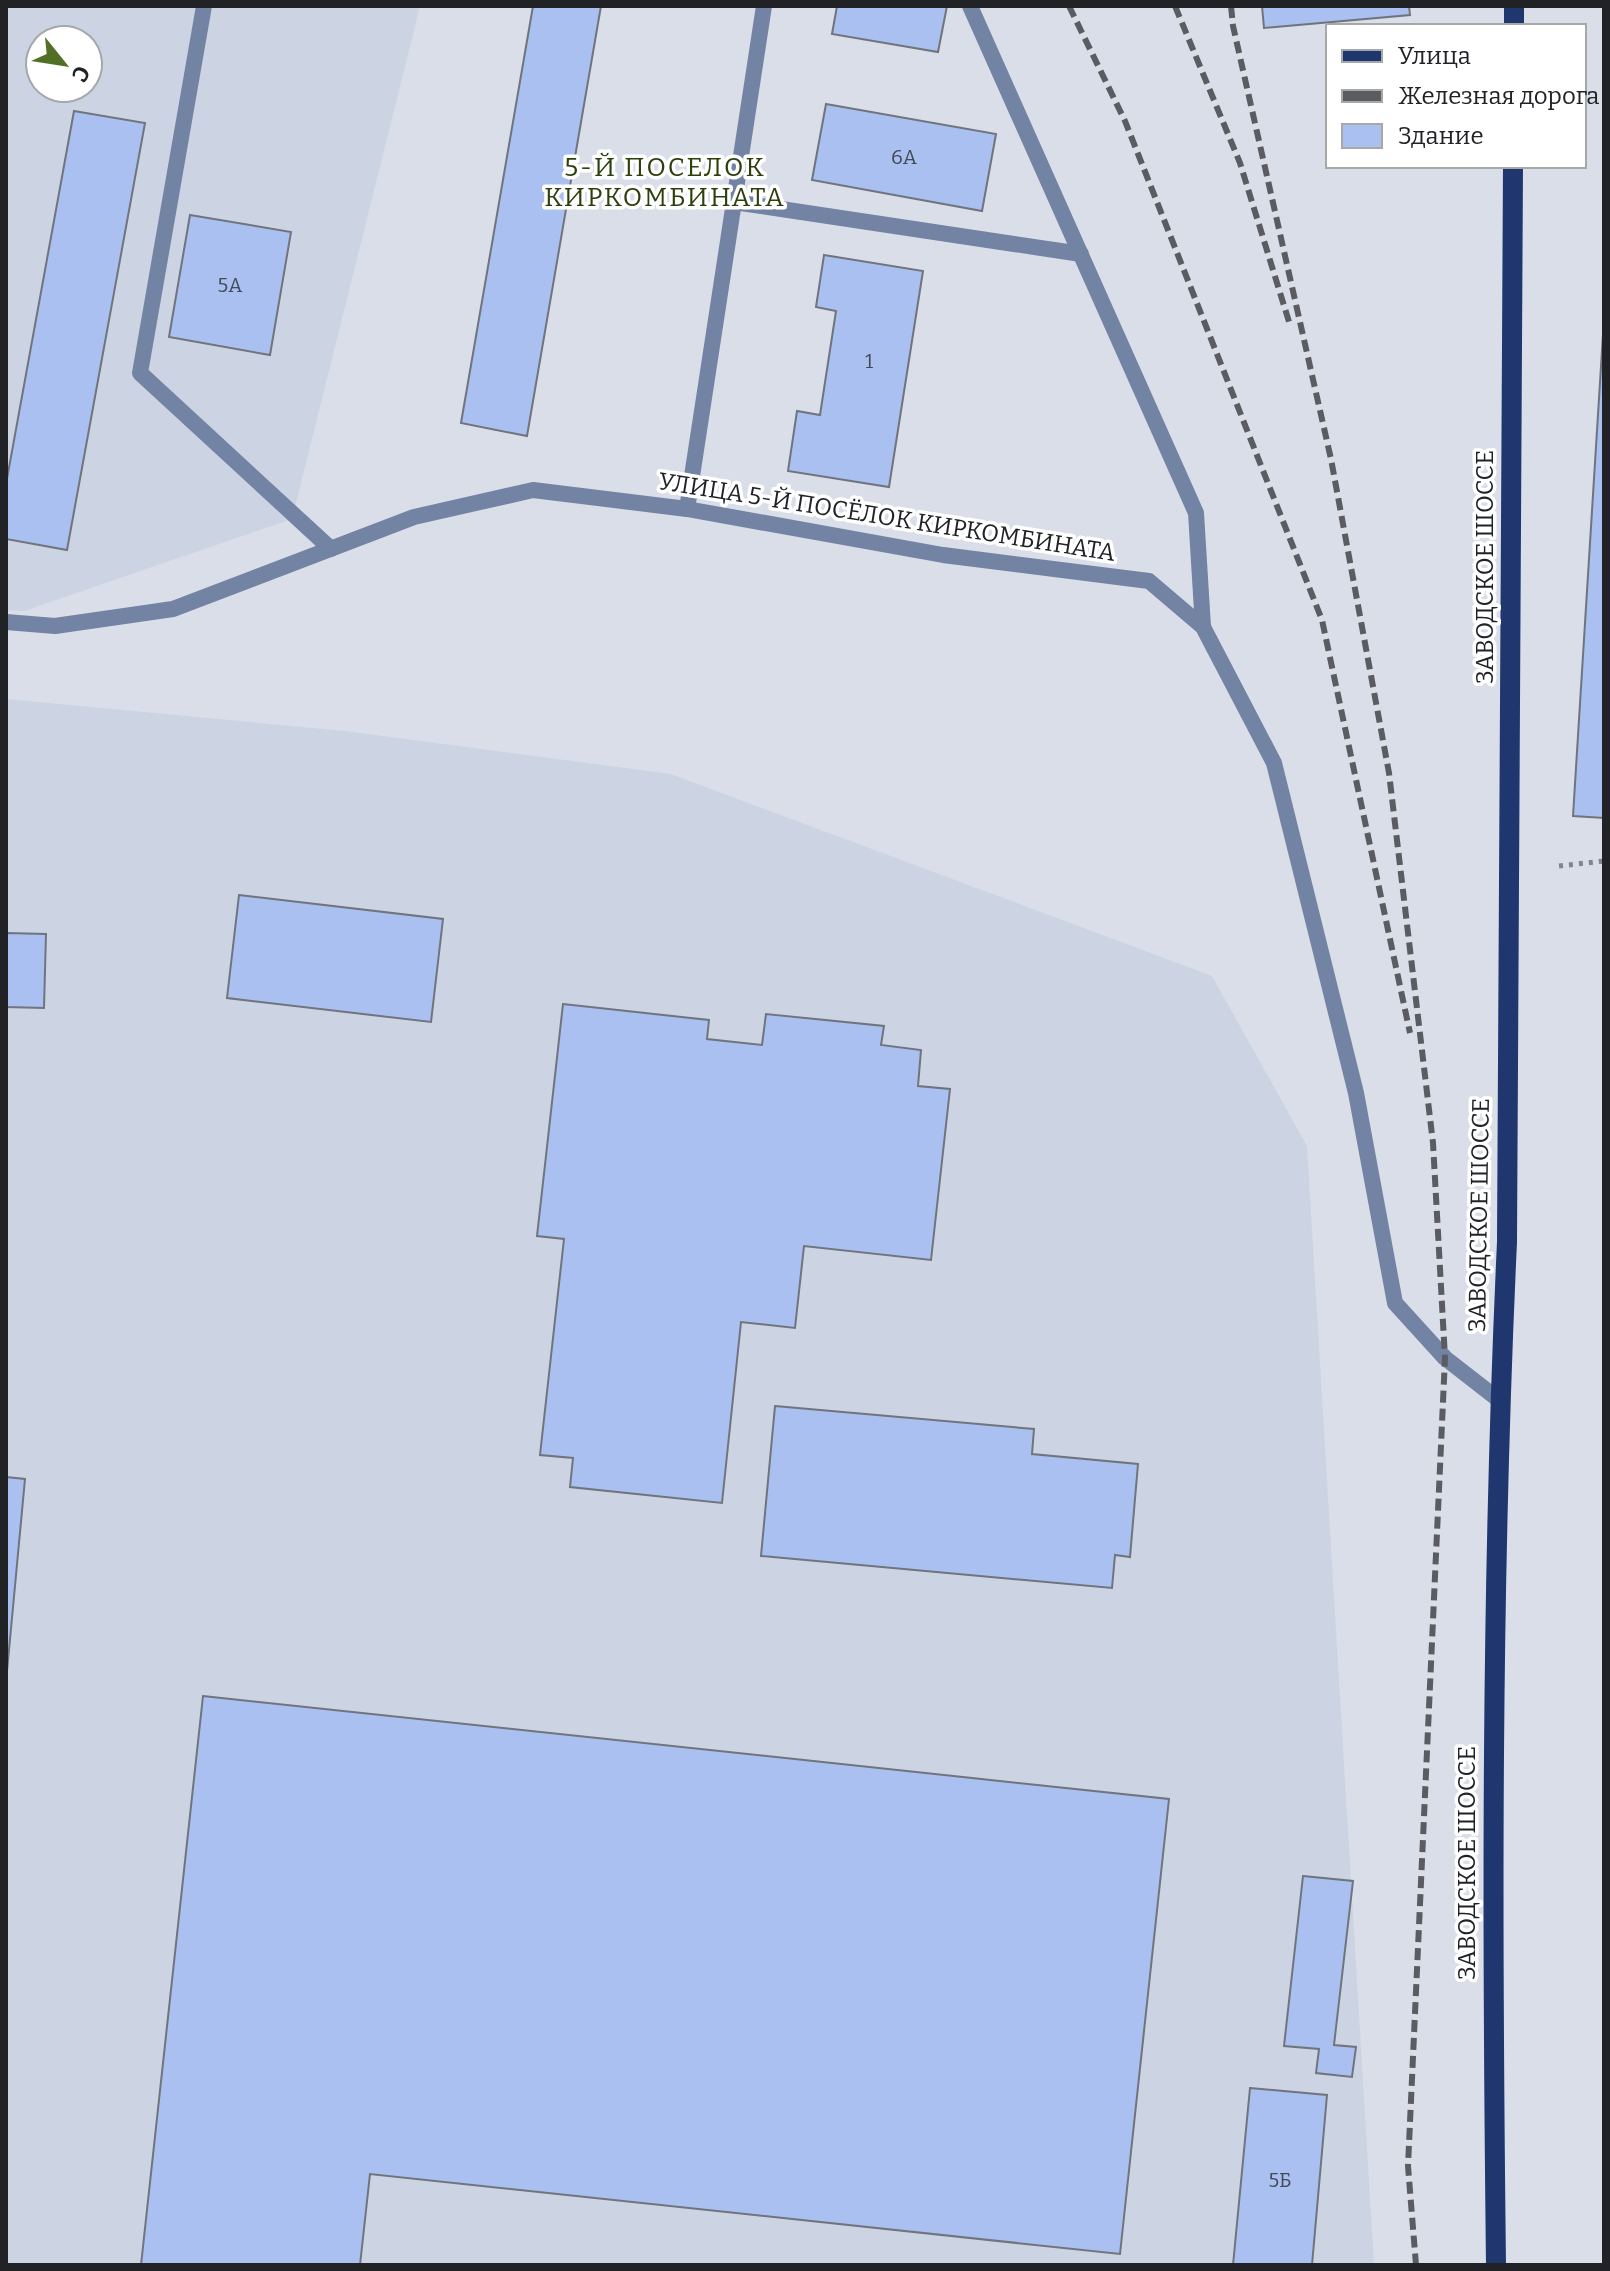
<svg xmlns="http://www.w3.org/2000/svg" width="1610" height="2271" viewBox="0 0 1610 2271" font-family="Bitter,serif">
  <rect width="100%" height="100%" fill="#dadee8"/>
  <g fill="#ccd4e4" fill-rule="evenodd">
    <path d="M6,6h414l-128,513 -268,92 -18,-1zM40,40h48v48h-48z"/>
    <path d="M6,699l339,32 326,43 541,202 95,170 67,1119h-1368z"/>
  </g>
  <g fill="#a9c0f0" stroke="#70747d" stroke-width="2">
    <path d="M533,6h68l-74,430 -66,-13z"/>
    <path d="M837,6h110l-9,46 -106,-18z"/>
    <path d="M1262,6h147l1,9 -146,13z"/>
    <path d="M826,104l170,30 -14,77 -170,-31z"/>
    <path d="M74,111l71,12 -78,427 -61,-11v-55z"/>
    <path d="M190,215l101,17 -21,123 -101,-18z"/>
    <path d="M824,255l99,16 -34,216 -101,-16 9,-60 23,4 16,-104 -20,-4z"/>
    <path d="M1604,318v500l-31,-2z"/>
    <path d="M239,895l204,24 -12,103 -204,-24z"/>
    <path d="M6,933l40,1 -2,74 -38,-1z"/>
    <path d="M563,1004l146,16 -2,19 55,6 4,-31 118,12 -3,19 40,5 -3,36 32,3 -19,171 -127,-14 -9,82 -54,-6 -19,181 -152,-16 3,-29 -33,-3 24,-216 -27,-3z"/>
    <path d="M775,1406l259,23 -2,25 106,10 -8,93 -15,-2 -3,33 -351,-32z"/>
    <path d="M6,1477l19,2 -19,203z"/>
    <path d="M203,1696l966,103 -49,455 -750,-80 -10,91h-219z"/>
    <path d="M1303,1876l50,5 -19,164 22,2 -4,30 -36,-4 3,-24 -35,-3z"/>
    <path d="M1250,2088l77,7 -15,170h-79z"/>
  </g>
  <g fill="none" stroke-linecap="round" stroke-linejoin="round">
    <path stroke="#82858c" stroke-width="5" stroke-dasharray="4 6" stroke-linecap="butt" d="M1559,866l45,-5"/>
    <g stroke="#7383a4" stroke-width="16">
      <path d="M204,6l-64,367 191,176"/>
      <path d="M970,6l226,507 7,114"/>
      <path d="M734,202l347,52"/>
      <path d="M687,509l77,-503"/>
    </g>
    <path stroke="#7383a4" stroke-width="16" d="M6,622l49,4 118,-17 241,-92 119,-27 154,19 256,46 206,26 54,46 71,136 82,330 39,210 50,55 54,42"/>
    <g stroke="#1f366f" stroke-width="20">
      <path d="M1514,26v-20"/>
      <path d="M1496,2265c-4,-341 -5,-682 11,-1023l6,-1076"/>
    </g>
    <g stroke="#5a5c62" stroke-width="6" stroke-dasharray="12 6" stroke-linecap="butt">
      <path d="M1069,6l56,115 197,499 88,413"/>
      <path d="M1175,6l65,157 50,162"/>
      <path d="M1231,6l2,20 98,433 58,314 44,370 12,215 -37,808 8,99"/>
    </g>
  </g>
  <g text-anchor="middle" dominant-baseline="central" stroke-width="7" stroke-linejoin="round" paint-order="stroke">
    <g font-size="20" fill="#434a58">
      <text x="904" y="157">6А</text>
      <text x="230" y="285">5А</text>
      <text x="869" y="361">1</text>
      <text x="1280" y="2180">5Б</text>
    </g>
    <g font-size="24" fill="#212226" stroke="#fff">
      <text transform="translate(887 517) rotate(9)">УЛИЦА 5-Й ПОСЁЛОК КИРКОМБИНАТА</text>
      <text transform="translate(1485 567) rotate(-90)">ЗАВОДСКОЕ ШОССЕ</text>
      <text transform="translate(1479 1215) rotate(-89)">ЗАВОДСКОЕ ШОССЕ</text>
      <text transform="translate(1467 1863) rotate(-90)">ЗАВОДСКОЕ ШОССЕ</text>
    </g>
    <g font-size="26" letter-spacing="2" fill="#2c400c" stroke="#fff">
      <text x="665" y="167">5-Й ПОСЕЛОК<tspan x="665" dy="30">КИРКОМБИНАТА</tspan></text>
    </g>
  </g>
  <rect width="1610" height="2271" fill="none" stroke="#212226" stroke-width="16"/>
  <rect x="1326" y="24" width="260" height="144" fill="#ffffff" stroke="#a6a7a8" stroke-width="2"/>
  <rect x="1342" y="50" width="40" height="12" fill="#1f366f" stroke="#a6a7a8" stroke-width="2"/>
  <text x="1398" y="64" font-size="24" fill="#212226">Улица</text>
  <rect x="1342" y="90" width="40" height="12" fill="#5a5c62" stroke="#a6a7a8" stroke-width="2"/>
  <text x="1398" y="104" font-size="24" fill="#212226">Железная дорога</text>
  <rect x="1342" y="124" width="40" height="24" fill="#a9c0f0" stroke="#a6a7a8" stroke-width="2"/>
  <text x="1398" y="144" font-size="24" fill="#212226">Здание</text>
  <g transform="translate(64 64) rotate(120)"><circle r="38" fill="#ffffff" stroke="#a6a7a8" stroke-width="2"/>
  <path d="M0-6L14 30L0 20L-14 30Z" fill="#527025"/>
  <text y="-12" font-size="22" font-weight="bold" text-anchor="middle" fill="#212226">С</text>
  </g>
</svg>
